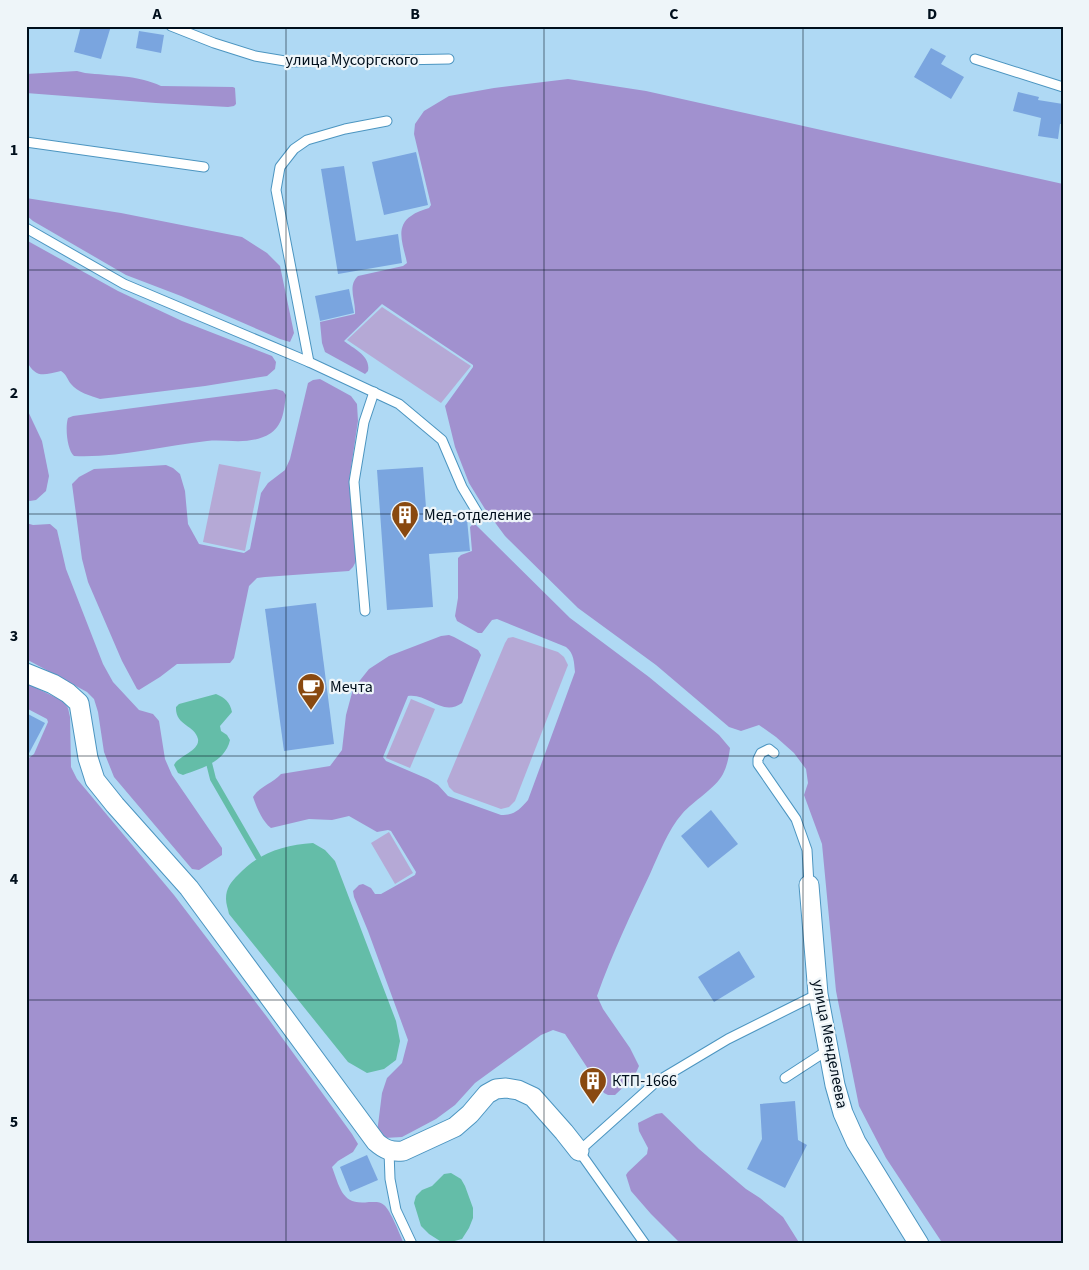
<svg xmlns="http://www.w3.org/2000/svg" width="1089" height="1270" viewBox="0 0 1089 1270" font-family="'Source Sans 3',sans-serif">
  <rect width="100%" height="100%" fill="#afd9f4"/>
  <g fill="#b5a9d6">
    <path d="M382,307l89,59 -30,37 -94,-63z"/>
    <path d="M219,464l42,8 -16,79 -42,-9z"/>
    <path d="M513,637l45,15 6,5 4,8 -53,136 -6,6 -8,2 -47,-17 -5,-5 -2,-6 58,-138 3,-5z"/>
    <path d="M411,699l24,10 -25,59 -24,-10z"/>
    <path d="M389,832l24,41 -18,11 -24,-41z"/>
  </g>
  <g fill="#a191cf">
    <path d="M77,71l8,2c26,3 53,2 76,13l72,1 2,1 1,16 -2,2 -6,1 -72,-4 -130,-10v-19z"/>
    <path d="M568,79l78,12 417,93v1060h-120l-57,-86 -27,-52 -23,-115 -14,-147 -18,-49 4,-12 -2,-14 -12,-16 -18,-16 -17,-12 -18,6 -12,-4 -73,-62 -78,-57 -73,-72 -20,-27 -16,-26 -14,-36 -10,-41 28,-39v-2l-91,-61 -38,37c10,8 27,15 24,30l-3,3 -40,-22 -3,-9 -2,-21 35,-8c1,-13 -8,-28 3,-38l45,-10 4,-3c-3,-16 -13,-36 4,-47 5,-4 12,-6 18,-8l2,-3 -17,-71 1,-10 9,-13 25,-15 45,-8z"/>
    <path d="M26,198l95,15 121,24 25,16 13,13 14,67 -4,9 -10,-3 -99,-43 -55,-21 -93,-54 -7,-6z"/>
    <path d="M26,240l92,51 64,30 90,35 4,6 -1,7 -8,7 -62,10 -105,13c-9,-3 -23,-7 -29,-15 -4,-5 -4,-9 -10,-13 -18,4 -25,8 -35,-11z"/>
    <path d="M320,379l31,17 6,8 1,17 -9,60 7,80 -3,6 -4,4 -84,6 -8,1 -8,8 -15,72 -4,5 -53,1 -17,13 -21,13 -2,-1 -15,-28 -34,-79 -6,-23 -10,-75 7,-7 15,-8 56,-3 16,-1 7,3 7,6 5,17 3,33 11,20 45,9 6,-4 11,-56 7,-10 17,-13 5,-11 18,-76 5,-3z"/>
    <path d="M276,389l7,2 3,4c-2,13 -2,29 -15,38 -20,13 -42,6 -64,8 -44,5 -88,17 -133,15 -7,-6 -9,-29 -6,-38l5,-2z"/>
    <path d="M26,407l16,34 7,35 -3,15 -10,9 -6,1 -4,-1z"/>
    <path d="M26,523l7,2 17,-1 7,6 9,39 37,95 10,18 26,28 14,4 6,7 6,38 7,16 50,73v7l-23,15 -7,-1 -78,-92 -10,-25 -6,-40 -4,-13 -7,-7 -61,-33z"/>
    <path d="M472,525h4l94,93 79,59 70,58 11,13c-1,9 -3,18 -7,26 -8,15 -30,27 -41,40 -14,16 -23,40 -32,60 -19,40 -38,80 -53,122l6,13 27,39 9,18 -5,11 -19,18h-7l-4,-2 -39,-59 -12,-4 -12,5 -66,48 -20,22 -19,14 -34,18 -18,1 -7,-5 5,-40 5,-15 15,-15 6,-23 -40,-109 -14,-34 -1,-6 6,-6 4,-1 8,4 4,6h6l34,-19 1,-3 -25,-41 -3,-1 -11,2 -28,-16 -17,4 -23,-1 -38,9c-9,-7 -14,-20 -18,-31 6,-10 20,-14 28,-23l49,-8 12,-16 4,-35 7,-26 16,-20 20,-13 52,-20 8,-1 5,2 24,13 3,5 -19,48c-20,14 -34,-10 -54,-7l-25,61 3,4 42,18 10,6 10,11 53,19c14,0 18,-5 27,-15l47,-128c-1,-10 -1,-19 -9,-25l-69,-28 -5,1 -10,13h-4l-21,-12 -2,-5 3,-18v-40l3,-3 11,-4 -2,-24z"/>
    <path d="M26,683l37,18 5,7 2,9 1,50 6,12 97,116 93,122 85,117 6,10 -5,8 -15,9 -6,6c8,21 10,39 37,35 5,0 11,-1 15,3 7,6 16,30 20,39h-378v-484l8,-6 14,-32 -1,-3 -21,-11z"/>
    <path d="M662,1113l37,36 47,40 14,9 23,19 17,27h-119l-30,-30 -20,-23 -5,-16 2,-3 19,-18 1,-6 -9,-17 -1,-8 18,-9z"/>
  </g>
  <g fill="#64bda8">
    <path d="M216,694c9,4 14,8 16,18l-12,14 1,5 6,4 3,5c-5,22 -28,28 -47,35l-5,-2 -4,-8c4,-9 26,-14 24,-26 -3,-14 -23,-13 -22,-32l3,-3z"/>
    <path d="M313,843l12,7 10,11 61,160 4,20 -4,19 -12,9 -17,4 -19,-11 -119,-148c-1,-5 -3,-10 -3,-15 0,-11 5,-17 12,-24 20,-22 46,-30 75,-32z"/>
    <path d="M451,1173l10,6 4,7 8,22v10l-4,10 -7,11 -15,4 -7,-2 -11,-7 -8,-8 -7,-23 2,-7 6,-6 10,-4 12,-12z"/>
  </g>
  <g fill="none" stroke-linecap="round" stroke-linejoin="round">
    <path stroke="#64bda8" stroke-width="6" d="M208,759l5,20 45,78"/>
  </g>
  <g fill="#7aa5df">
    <path d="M81,26h30l-10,33 -27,-7z"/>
    <path d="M139,31l25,4 -3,18 -25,-5z"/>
    <path d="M931,48l15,8 -5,8 23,13 -13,22 -37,-22z"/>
    <path d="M1018,92l21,5 -1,3 25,4v20h-3l-2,15 -20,-3 3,-18 -28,-7z"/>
    <path d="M416,152l12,53 -44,10 -12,-53z"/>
    <path d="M344,166l12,75 42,-7 4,29 -64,11 -17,-105z"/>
    <path d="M349,289l5,24 -34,8 -5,-25z"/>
    <path d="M423,467l4,54 40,-2 3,32 -41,3 4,53 -46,3 -10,-140z"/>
    <path d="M316,603l18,141 -50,7 -19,-142z"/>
    <path d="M26,713l19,10 -19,36z"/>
    <path d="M711,810l27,34 -30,24 -27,-32z"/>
    <path d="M739,951l16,26 -41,25 -16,-25z"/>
    <path d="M795,1101l3,39 9,5 -22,43 -38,-19 15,-30 -2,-35z"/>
    <path d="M367,1155l11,25 -28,12 -10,-25z"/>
  </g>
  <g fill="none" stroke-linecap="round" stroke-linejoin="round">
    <defs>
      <g id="service">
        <path d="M171,26l43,17 41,13 36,6 158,-3"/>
        <path d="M975,59l88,28"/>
        <path d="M26,142l178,25"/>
        <path d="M26,228l98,56 185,78 90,42 43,36 20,47 18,30"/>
        <path d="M309,362l-33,-172 4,-23 14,-18 13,-9 38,-11 42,-8"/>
        <path d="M365,611l-11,-129 10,-60 10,-30"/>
        <path d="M774,753l-5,-4 -8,4 -3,6v5l38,55 11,31 2,35"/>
        <path d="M785,1078l43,-28"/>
        <path d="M389,1151l1,28 6,31 16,34"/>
        <path d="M645,1244l-66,-93 77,-69 72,-43 90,-45"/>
      </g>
      <g id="minor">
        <path d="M26,673l27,11 15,9 11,10 9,55 7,22 20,25 74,83 187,254c9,8 15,10 27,9l52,-24 15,-13 17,-20 9,-5 10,-1 12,2 15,7 31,35 15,19"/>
        <path d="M809,885l9,109 17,91 8,28 13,29 63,102"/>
      </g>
    </defs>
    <use href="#service" stroke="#4c95c0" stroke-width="11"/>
    <use href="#minor" stroke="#4c95c0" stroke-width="21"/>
    <use href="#service" stroke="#fff" stroke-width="9"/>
    <use href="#minor" stroke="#fff" stroke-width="19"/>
  </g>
  <path fill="none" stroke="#000f1c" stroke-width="1" stroke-opacity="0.55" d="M286,26v1218M544,26v1218M803,26v1218M26,270h1037M26,514h1037M26,756h1037M26,1000h1037"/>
  <defs>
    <symbol id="building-pin" viewBox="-11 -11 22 30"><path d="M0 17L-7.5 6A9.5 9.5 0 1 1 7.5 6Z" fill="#894910" stroke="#eef5f9"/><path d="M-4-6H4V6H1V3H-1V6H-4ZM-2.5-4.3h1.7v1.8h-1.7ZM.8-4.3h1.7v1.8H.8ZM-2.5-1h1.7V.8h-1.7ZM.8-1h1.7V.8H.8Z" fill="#fff"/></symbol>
    <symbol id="cafe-pin" viewBox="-11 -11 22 30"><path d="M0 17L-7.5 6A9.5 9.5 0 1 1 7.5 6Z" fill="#894910" stroke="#eef5f9"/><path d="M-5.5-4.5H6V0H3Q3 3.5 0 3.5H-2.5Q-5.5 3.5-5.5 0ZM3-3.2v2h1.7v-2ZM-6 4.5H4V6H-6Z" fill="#fff"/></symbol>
  </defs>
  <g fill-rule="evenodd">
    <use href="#building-pin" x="389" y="499" width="32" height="43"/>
    <use href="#cafe-pin" x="295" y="671" width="32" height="43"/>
    <use href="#building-pin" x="577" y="1065" width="32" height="43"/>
  </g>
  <g text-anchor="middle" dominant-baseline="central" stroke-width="4.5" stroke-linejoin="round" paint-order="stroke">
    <g font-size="16" fill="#000f1c" stroke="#eef5f9">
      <text x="352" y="60">улица Мусоргского</text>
      <text transform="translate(830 1044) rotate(79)">улица Менделеева</text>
    </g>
    <g font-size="16" fill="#000f1c" stroke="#eef5f9" text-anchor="start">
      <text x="424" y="515">Мед-отделение</text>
      <text x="330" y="687">Мечта</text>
      <text x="612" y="1081">КТП-1666</text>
    </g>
  </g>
  <rect width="1089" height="1270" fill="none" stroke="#eef5f9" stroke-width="55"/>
  <rect x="28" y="28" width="1034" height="1214" fill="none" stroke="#000f1c" stroke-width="2"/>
  <g font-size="16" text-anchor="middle" font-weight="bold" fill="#000f1c">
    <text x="157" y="19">A</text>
    <text x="415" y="19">B</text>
    <text x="674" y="19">C</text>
    <text x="932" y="19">D</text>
    <text x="14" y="155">1</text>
    <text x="14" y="398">2</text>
    <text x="14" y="641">3</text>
    <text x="14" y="884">4</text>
    <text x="14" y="1127">5</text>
  </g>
</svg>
